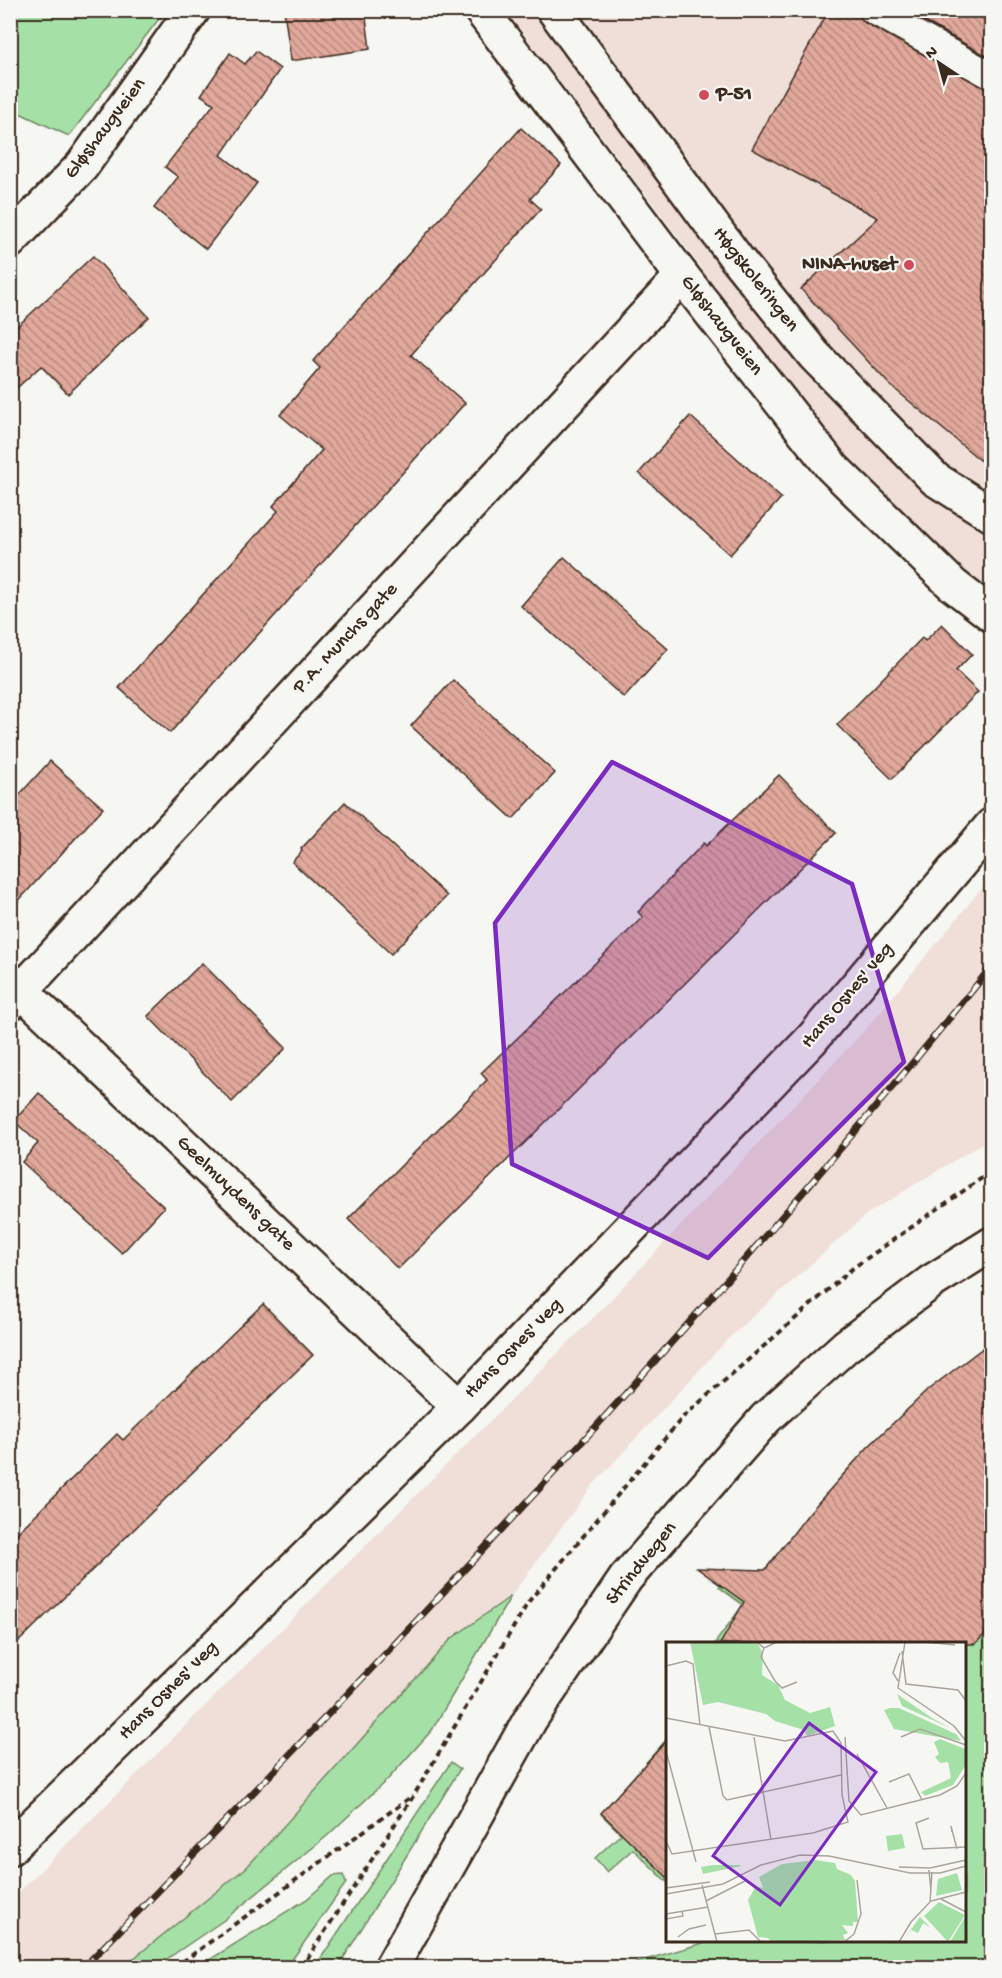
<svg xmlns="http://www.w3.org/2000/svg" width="1002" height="1978" viewBox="0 0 1002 1978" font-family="'Gochi Hand',sans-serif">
  <defs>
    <pattern id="building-back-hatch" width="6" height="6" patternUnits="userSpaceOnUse" patternTransform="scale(1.5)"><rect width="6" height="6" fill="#e1a89c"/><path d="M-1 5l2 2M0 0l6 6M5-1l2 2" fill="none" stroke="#b8897f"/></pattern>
  </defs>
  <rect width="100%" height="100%" fill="#f6f6f2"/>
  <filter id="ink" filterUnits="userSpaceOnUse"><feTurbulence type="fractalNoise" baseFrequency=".0167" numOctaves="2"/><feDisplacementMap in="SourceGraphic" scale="12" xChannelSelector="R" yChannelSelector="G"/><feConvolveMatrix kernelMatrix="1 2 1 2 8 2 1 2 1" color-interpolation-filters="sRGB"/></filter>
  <g filter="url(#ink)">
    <g fill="#f0dfd8">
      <path d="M506,11h485v607l-143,-150 -170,-231z"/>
      <path d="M991,877v261l-124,76 -138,124 -137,148 -81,110 -60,43 -204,228 -124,100 -112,1v-68l589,-589 266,-282z"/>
    </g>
    <g fill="#a5e1a7" stroke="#708662" stroke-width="1.5">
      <path d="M11,10h154v1l-96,125 -58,-27z"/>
      <path d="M991,1343v624l-362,1 -1,-3 82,-24 254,-1v-296l-249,-1 28,-38 -24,-18 13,-17 33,1c36,-47 74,-95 118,-138 33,-32 72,-60 108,-90z"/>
      <path d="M511,1596l-79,134 -43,48 -62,58 -103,84 -69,47h-32l124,-100 204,-228z"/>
      <path d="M667,1739v143l-34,-33 -26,23 -12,-14 26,-24 -20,-20z"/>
      <path d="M451,1762l9,7 -122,198h-23z"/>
      <path d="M343,1875l3,8 -59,84h-89l109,-68 26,-23z"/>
    </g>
    <g fill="url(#building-back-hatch)" stroke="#3b2a1e" stroke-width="1.5">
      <path d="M284,10h81l5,39 -79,12z"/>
      <path d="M829,10h28l8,13 127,68v379l-102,-85 -89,-96 77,-71 -126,-69z"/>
      <path d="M904,10h88v49z"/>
      <path d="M256,51l24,18 -59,86 36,28 -51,66 -52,-41 24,-31 -13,-10 49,-63 -13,-9 29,-42 15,11z"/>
      <path d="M521,128l40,37 -31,34 11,10 -130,146 54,48 -295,330 -51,-45 159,-177 -5,-5 49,-56 -42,-35 40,-47 -7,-7z"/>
      <path d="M93,256l56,61 -81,77 -27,-28 -31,28v-61z"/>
      <path d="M690,416l91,82 -51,57 -91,-82z"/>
      <path d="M564,557l104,92 -44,49 -103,-92z"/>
      <path d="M942,624l30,30 -16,17 22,21 -86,87 -55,-54 85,-87 3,3z"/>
      <path d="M453,680l102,93 -42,46 -102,-93z"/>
      <path d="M50,761l53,47 -93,102v-105z"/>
      <path d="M779,775l57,58 -438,436 -50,-50 139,-139 -6,-7 162,-156 -5,-5 66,-69 2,3z"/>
      <path d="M345,802l102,94 -56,58 -99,-92 10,-11 -1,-2z"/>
      <path d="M202,963l84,85 -54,54 -84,-86z"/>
      <path d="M39,1093l125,114 -42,46 -100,-91 16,-19 -24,-22z"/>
      <path d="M263,1304l50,51 -303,295v-110l107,-106 6,6z"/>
      <path d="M992,1341v286l-17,17h-255l24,-42 -47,-34 68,2 44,-57 59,-66 61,-58z"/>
      <path d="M668,1739v139l-67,-65z"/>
    </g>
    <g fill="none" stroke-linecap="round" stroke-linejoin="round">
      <defs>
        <path id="service" d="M872,10l120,66"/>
        <g id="minor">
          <path d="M481,10l201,266 150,191 121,118 39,30"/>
          <path d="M554,10l183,249 77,96 121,124 57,36"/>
          <path d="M10,241l72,-75 111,-156"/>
          <path d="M10,980l449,427"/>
          <path d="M10,1003l672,-727"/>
          <path d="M10,1848l449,-441 353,-368 180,-214"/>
        </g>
        <path id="secondary" d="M391,1968l140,-250 95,-140 140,-160 80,-72 85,-64 61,-38"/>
      </defs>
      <use href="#service" stroke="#3b2a1e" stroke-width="30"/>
      <use href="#minor" stroke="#3b2a1e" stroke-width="38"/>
      <use href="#secondary" stroke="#3b2a1e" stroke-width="38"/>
      <g stroke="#3b2a1e" stroke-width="4" stroke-dasharray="6 4.5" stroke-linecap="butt">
        <path d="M174,1968l237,-171"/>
        <path d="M301,1968l113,-173 115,-194 154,-184 170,-149 139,-97"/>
      </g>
      <use href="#service" stroke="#f6f6f2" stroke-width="26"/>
      <use href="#minor" stroke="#f6f6f2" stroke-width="33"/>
      <use href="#secondary" stroke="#f6f6f2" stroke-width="33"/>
      <defs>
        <path id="rail" d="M83,1968c316,-323 625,-651 909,-1002"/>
      </defs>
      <use href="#rail" stroke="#3b2a1e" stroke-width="7"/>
      <use href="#rail" stroke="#f6f6f2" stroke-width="4.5" stroke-dasharray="14" stroke-linecap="butt"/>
    </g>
  </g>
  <path fill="#7b2cbf" fill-opacity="0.2" stroke="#7b2cbf" stroke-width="4.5" stroke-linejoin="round" d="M612,762l240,122 52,178 -196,196 -196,-94 -17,-241z"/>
  <g fill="#d1495b" stroke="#f6f6f2" stroke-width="2">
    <circle cx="704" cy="95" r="6"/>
    <circle cx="909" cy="265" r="6"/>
  </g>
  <g text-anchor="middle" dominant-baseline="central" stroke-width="4.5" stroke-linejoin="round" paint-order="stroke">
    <g font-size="20" font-weight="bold" fill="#3b2a1e" stroke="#f6f6f2" text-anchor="start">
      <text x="716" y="95">P-51</text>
      <text x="897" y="265" text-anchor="end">NINA-huset</text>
    </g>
    <g font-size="20" fill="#3b2a1e" stroke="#f6f6f2">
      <text transform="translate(106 129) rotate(-53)">Gløshaugveien</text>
      <text transform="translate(755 280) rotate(52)">Høgskoleringen</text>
      <text transform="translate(721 326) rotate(52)">Gløshaugveien</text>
      <text transform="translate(346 639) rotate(-47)">P.A. Munchs gate</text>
      <text transform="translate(848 996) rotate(-50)">Hans Osnes' veg</text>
      <text transform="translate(235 1194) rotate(44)">Geelmuydens gate</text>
      <text transform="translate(514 1349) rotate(-46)">Hans Osnes' veg</text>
      <text transform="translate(642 1564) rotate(-51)">Strindvegen</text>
      <text transform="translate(169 1691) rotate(-45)">Hans Osnes' veg</text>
    </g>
  </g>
  <g transform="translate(666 1642)">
    <rect width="300" height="300" fill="#f6f6f2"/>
    <path d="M24,0h67l6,12 -1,21 16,10 7,15 25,13 20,-6 5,19 -28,10 -3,-6 -29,-9 -9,-7 -48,-12 -15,3zM231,52l35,24 18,10 -48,-22zM224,66h9l57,26 5,7 -67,-12 -10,-19zM274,97l25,10v17l-12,19 -28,11 -4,-4 30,-14 -3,-16 -8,1 -5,-6 4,-3 -5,-12zM236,192l3,14 -17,3 -2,-15zM149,218l20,3 2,6 14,6 4,6 3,41h-5v4l-11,-1 6,8 -5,2 2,5 -73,2 -4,-4 -10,-1 -10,-37 8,-14 7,2 -4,-11 23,-13zM47,223h27l1,1 -38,8 -2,-7zM291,231l5,17 -26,6 2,-17zM273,260l26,13 -17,27 -24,-26zM254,275l11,11 -8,-5 -5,10 -7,-3 -9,12z" fill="#a5e1a7"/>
    <path d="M299,275l1,25h-16z" fill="#a5e1a7"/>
    <path fill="none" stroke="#aba49d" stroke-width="1.5" d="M91,0l7,6 13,-6M239,0l-7,46 56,38 12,15M259,0l30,3M98,6l-3,9 14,24 7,7 15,-6M236,9l4,33 52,6 8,11M0,24l20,-5 7,3 7,61M232,39l-5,-8 7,-20M0,76l119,23 48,-10 8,12 1,52 6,27 -35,11 -141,21 -6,-13M43,85l14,69 4,4 114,-25M88,95l17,103M179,95l4,64 12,14 79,-20 17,-9 9,-13M235,95l19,-8 46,16M0,109l30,111M191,112l30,54M223,140l20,-8 13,26M263,176l-13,5 7,26 43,-2M286,190l-1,-6 6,23M233,225l31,1 36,-8M263,228l2,22M36,243l15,57M0,246l44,-6M0,252l57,-10 38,-19 39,-10 29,1 81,17h30l26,-7M275,257l25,13M40,259l39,-20M265,259l35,-9M0,272l42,-7M0,277l17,-3 -1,-5M49,292l34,-4 12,12M12,295l11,-8 17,-4M178,300l10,-8 7,-20 -4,-34M233,300l12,-20 19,-20 2,-30"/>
    <path fill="#7b2cbf" fill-opacity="0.15" stroke="#7b2cbf" stroke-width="3" d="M143,81l67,49 -96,133 -67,-49z"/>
    <rect width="300" height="300" fill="none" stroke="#3b2a1e" stroke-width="3"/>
  </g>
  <rect width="1002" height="1978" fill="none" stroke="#f6f6f2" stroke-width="36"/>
  <rect x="18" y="18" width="966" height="1942" fill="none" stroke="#3b2a1e" stroke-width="2" filter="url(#ink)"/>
  <g transform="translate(939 63) rotate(324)" stroke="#f6f6f2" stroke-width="4.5" paint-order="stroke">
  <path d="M0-4.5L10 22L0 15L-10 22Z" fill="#3b2a1e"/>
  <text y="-9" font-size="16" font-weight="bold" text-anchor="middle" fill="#3b2a1e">N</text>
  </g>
</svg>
